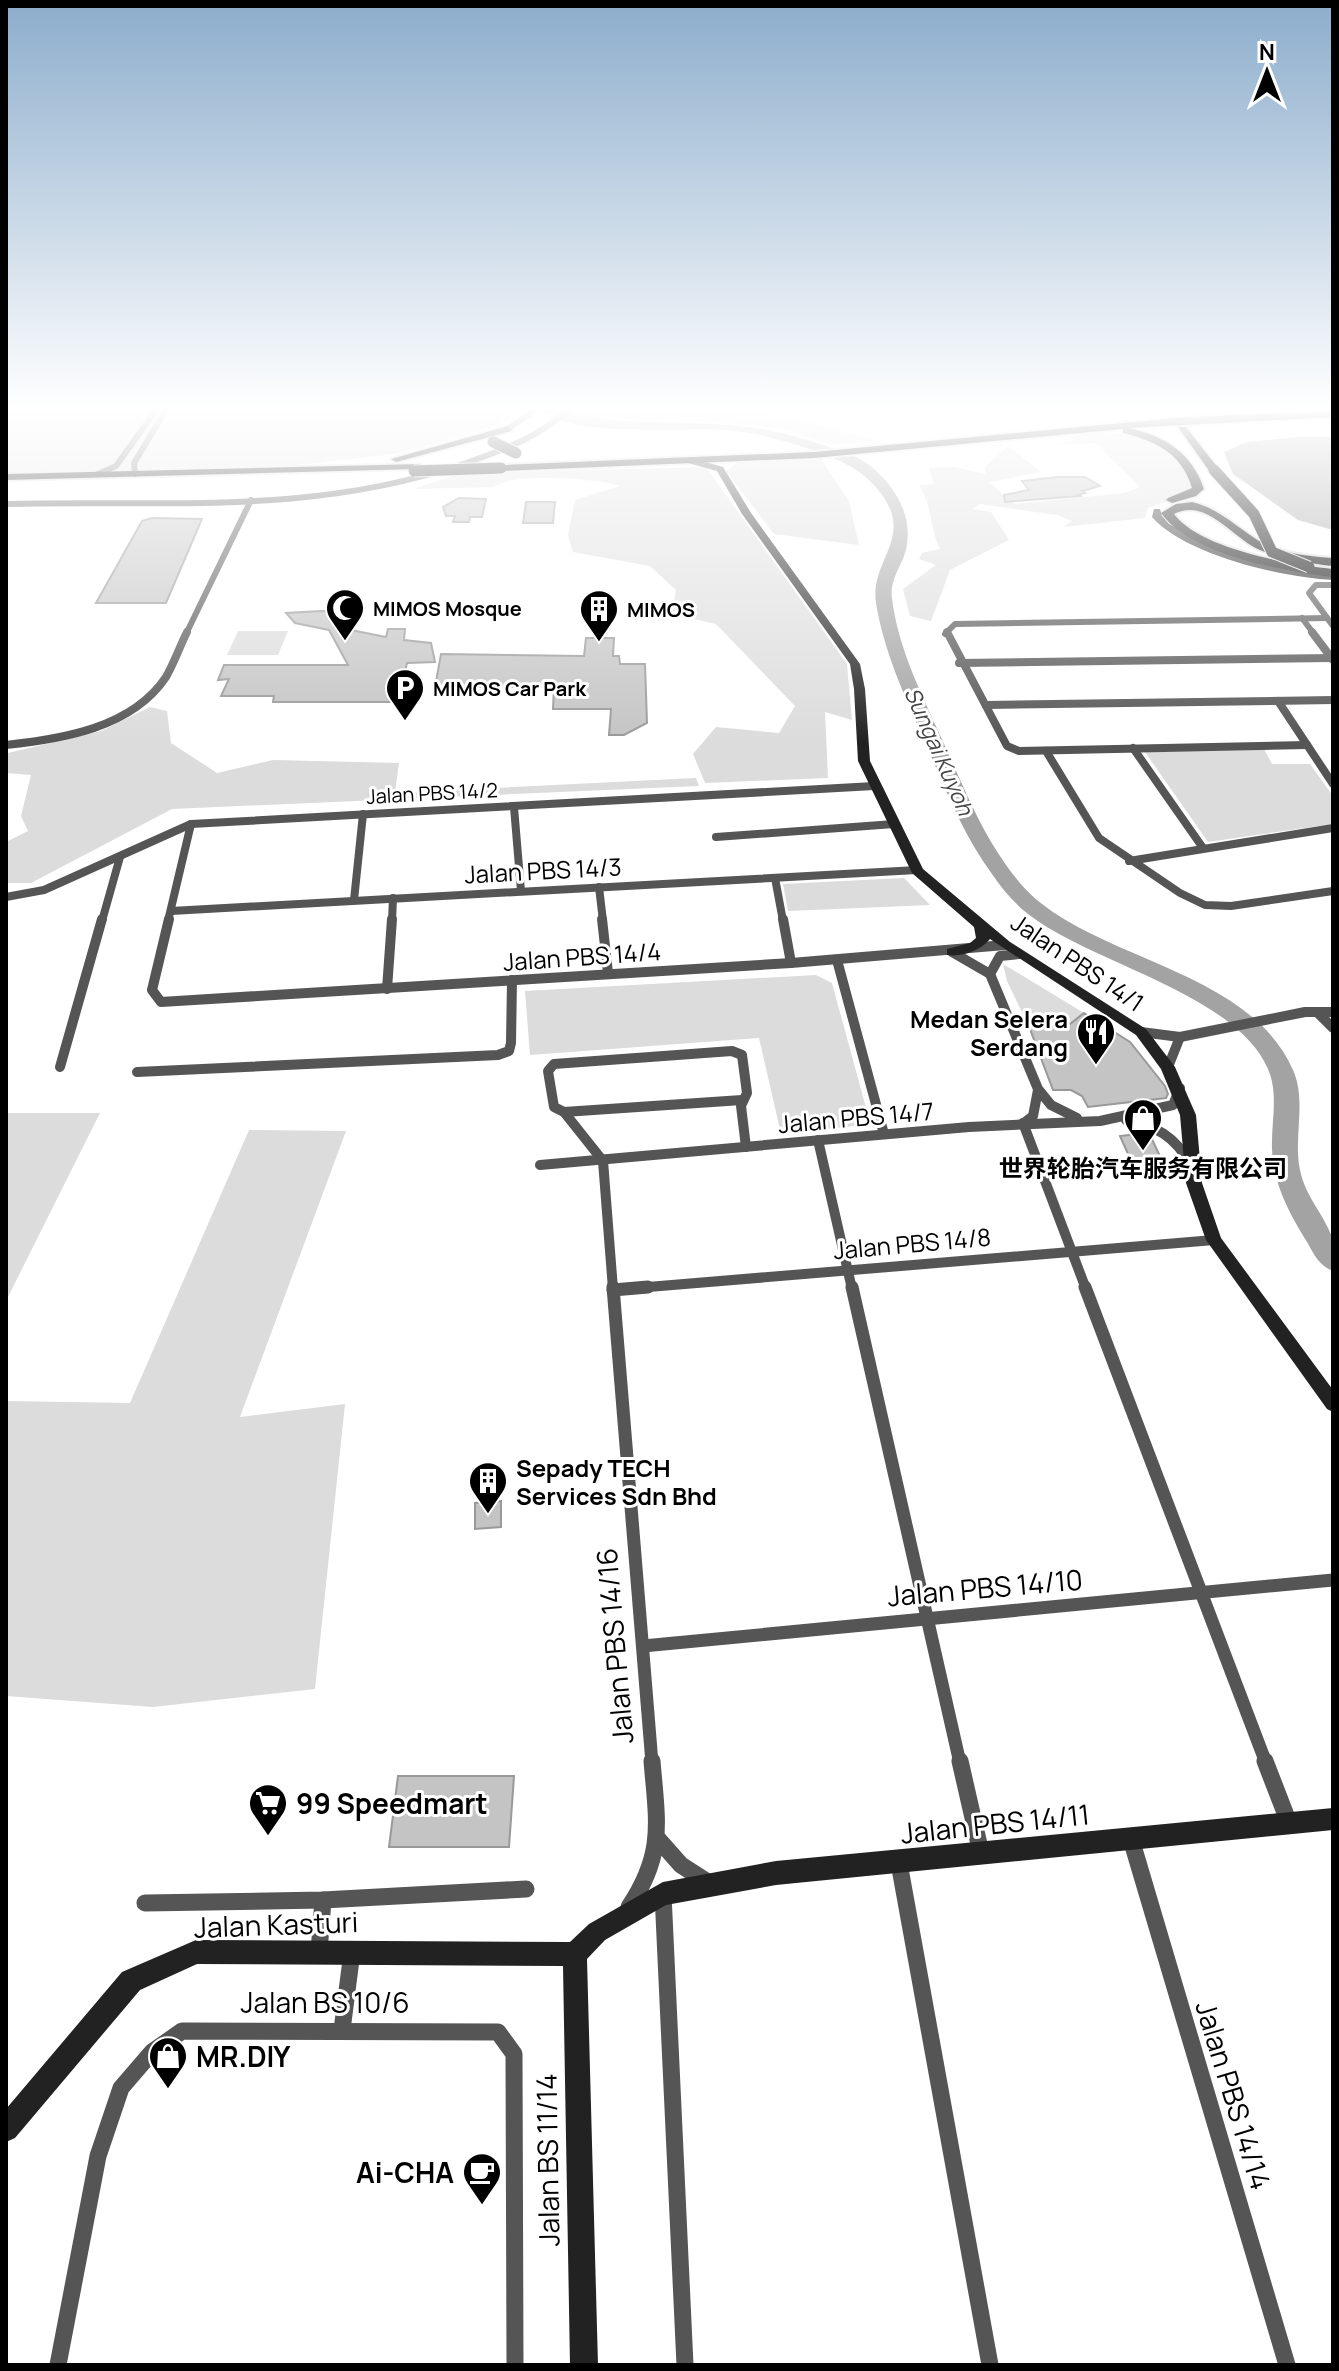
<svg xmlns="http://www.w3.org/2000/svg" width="1339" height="2371" viewBox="0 0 1339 2371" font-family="Manrope,'Noto Sans SC',sans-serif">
  <rect width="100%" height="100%" fill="#fff"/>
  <g fill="#dcdcdc">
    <path d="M6,410h499l-3,14 -99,29 -105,12 -292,7z"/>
    <path d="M580,410l202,5 94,26 -46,3 -50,-16 -76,-7 -108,-1 -20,-7z"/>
    <path d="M1086,432c62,2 73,3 108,55l-8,7 -38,14 -3,10 -82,9 9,-6 -15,-6 -77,-11 -7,5 18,3 18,28 -59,30 -19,51 -21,-5 -7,-27 33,-24 -17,-6 3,-6 18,-4c-11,-23 -7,-42 -21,-64l15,-1 -5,-16 26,-1 30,7v-7l23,-21 33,26 -52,10 25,22 111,-11 15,-6 -44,-44 -47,2 25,-4 -2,-4z"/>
    <path d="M821,459l28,42 10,44 -85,-11 -48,-63 11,-8z"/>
    <path d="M706,467l141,197 5,56 -27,-8 3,66 -123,5 -12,-29 23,-27 63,6 16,-27 -79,-82 -44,-10 4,-24 -26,-24 -77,-14 -5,-17 7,-35 45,-14c-27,-8 -106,-14 -127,1l-79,2 47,-16z"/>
    <path d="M238,631h50l-10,24h-51z"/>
    <path d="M150,707l17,4 4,32 46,30 56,-13 126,3 -4,30 301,-15 3,8 -527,23 -141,74h-25v-41l22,-11 -7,-15 10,-41 -25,-2 2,-20 93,-22z"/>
    <path d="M1264,749l8,15h38l23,32v28l-125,18 -63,-90z"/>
    <path d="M904,878l26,27 -142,6 -5,-27z"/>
    <path d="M1003,964l81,49 -14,11 -40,5 -23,-48z"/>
    <path d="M816,975l16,8 36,132 -14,11 -73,8 -22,-96 -229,17 -5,-64z"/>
    <path d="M6,1113h94l-94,188z"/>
    <path d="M249,1130l97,1 -106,286 105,-13 -30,285 -162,18 -147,-11v-295l124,2z"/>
  </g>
  <path fill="#a3a3a3" d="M1297,437h36v93l-35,-10 -65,-46 -9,-22 23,-10z"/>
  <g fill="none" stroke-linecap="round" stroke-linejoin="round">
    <path fill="#a3a3a3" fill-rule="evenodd" d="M539,410c25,0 48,8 73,10 82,6 133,-3 214,26 17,5 35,11 48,23 27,24 42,56 29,90 -6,13 -13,24 -11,39 6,51 31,99 52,146 17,37 32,75 54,109 12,19 27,38 44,51 74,58 210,72 251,166 14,31 0,67 7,100 5,26 23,43 32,67 4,9 1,24 1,34 -14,-5 -19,-17 -26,-29 -18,-29 -34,-59 -35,-93 -1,-27 7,-55 -4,-80 -33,-76 -176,-105 -240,-155 -14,-11 -26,-25 -36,-40 -30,-41 -47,-86 -67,-132 -20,-45 -41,-90 -49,-139 -7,-45 45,-68 -3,-119 -16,-17 -36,-25 -57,-33 -30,-10 -60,-19 -92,-21 -49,-3 -146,8 -185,-20z"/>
  </g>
  <g fill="#c4c4c4" stroke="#999" stroke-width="2">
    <path d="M1057,477h28l15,9 -18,5 3,2 -7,2 2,1 -75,6 -1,-7 25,-5 -7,-9z"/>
    <path d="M459,498l27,1 -4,18h-12l-1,5h-16l2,-6h-9l-3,-9z"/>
    <path d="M526,502h29l-2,21h-30z"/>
    <path d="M152,518l50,1 -36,84h-70l46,-82z"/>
    <path d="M322,611l32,2 -13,15 45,9 2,-8h17l-1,11 27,3 4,19 -28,1 -4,17h-7l-4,22h-119l1,-6h-53l8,-17 -11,1 6,-15h124l-19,-35 -34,-7 -9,-10z"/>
    <path d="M586,638h28l-1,18h6l1,8h25l2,59 -23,12h-15l2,-26h-58l1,-22h-119l6,-33 143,2z"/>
    <path d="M1084,1013l46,29 35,44 3,8 -2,4 -78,9 -6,-11 -11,-6h-18l-23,-61 40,-5z"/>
    <path d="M1145,1133l5,2 16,34 -30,3 -16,-36z"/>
    <path d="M501,1501v26l-26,2v-26z"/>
    <path d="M398,1776h116l-5,71h-120z"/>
  </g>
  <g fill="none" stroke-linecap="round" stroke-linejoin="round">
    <defs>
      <g id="highway">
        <path d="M1333,411v6l-204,11c36,8 63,25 75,61l-8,7 -24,7 -6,-3 2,-2 24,-10c-10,-34 -36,-47 -69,-55v-4l-309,29 -313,13 -5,-3 5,-3 313,-13 371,-35z"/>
        <path d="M508,426l4,5 -116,31 -5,-3z"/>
        <path d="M1178,427h8l32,41v4h-8z"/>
        <path d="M420,464v4l-4,1 -410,11v-6z"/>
        <path d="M1192,502c25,6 40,21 61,35 23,16 53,19 80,21v8c-25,-3 -50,-6 -73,-16 -28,-12 -54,-53 -86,-36 26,35 117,51 159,55v8c-50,-6 -142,-22 -172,-64l15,-9z"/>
      </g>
    </defs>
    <use href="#highway" stroke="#dbdbdb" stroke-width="4"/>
    <g stroke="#555" stroke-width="6">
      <path d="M508,429l27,-19"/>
      <path d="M98,474l18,-8 40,-56"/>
      <path d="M135,474l-1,-11 32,-53"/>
      <path d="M6,504c159,-4 306,12 460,-41 37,-13 73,-26 102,-53"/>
      <path d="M1333,585h-17l-7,8 24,33"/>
      <path d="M1302,618l12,16"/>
      <path d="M186,634l65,-134"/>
      <path d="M945,634l10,-10 372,-6"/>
    </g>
    <g stroke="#555" stroke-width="8">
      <path d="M947,632l60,114 12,5 288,-6"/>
      <path d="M1312,632l21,28"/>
      <path d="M959,663l374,-5"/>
      <path d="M1278,701l55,83"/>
      <path d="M986,705l347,-5"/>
      <path d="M6,745c56,-6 126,-17 160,-68 8,-14 14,-31 21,-45"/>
      <path d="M1133,748l70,100"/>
      <path d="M1046,751l53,87 81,55 25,12 26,1 102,-15"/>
      <path d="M514,807l7,84"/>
      <path d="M716,837l178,-13"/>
      <path d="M1129,861l204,-33"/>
      <path d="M775,878l8,43"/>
      <path d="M599,887l4,34"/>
      <path d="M6,897l38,-7 147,-66 683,-38"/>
      <path d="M354,900l9,-86"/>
      <path d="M171,911l746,-41"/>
      <path d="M102,921l18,-64"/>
      <path d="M168,921l23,-97"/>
      <path d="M392,921l1,-23"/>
    </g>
    <g stroke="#555" stroke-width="10">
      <path d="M169,919l-17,71 9,12 630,-39 214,-18"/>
      <path d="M602,919l6,54"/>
      <path d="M783,919l8,44"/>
      <path d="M952,952l38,22 48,115 13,16 26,13"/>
      <path d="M837,960l47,174"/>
      <path d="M990,974l10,-18 19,-2"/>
      <path d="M387,989l5,-70"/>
      <path d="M1317,1012l16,16"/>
      <path d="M1141,1032l39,5 125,-25h28"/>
      <path d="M60,1067l42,-148"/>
      <path d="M1168,1067l12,-30"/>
      <path d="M137,1072l361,-17 11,-4 2,-8 1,-63"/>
      <path d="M564,1112l178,-12"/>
      <path d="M1126,1120c30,6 49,16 64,44"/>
      <path d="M1023,1123l63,166"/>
      <path d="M1024,1123l9,-7 5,-26"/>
      <path d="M818,1140l34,149"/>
      <path d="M603,1161l10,128"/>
      <path d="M603,1161l-39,-49 -10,-5 -6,-36 6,-7 178,-13 10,4 5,38 -6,13 5,41"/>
      <path d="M540,1165l429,-38 131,-6 73,-16 7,-17"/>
      <path d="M624,1289l590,-49"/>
    </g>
    <g stroke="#555" stroke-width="13">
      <path d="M613,1287l39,476"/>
      <path d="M852,1287l108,476"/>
      <path d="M1085,1287l181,476"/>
      <path d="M613,1290l35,-3"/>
      <path d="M643,1646l690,-66"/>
    </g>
    <g stroke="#555" stroke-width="17">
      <path d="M960,1761l21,92"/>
      <path d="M1265,1761l24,62"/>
      <path d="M658,1839l23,26 28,18"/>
      <path d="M1131,1839l156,526"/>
      <path d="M899,1863l91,502"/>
      <path d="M663,1894l22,471"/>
      <path d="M145,1903l178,-3 203,-11"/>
      <path d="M629,1907c36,-54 28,-85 23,-146"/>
      <path d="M319,1952l4,-52"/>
      <path d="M342,2030l10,-78"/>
      <path d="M58,2365l40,-209 23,-68 31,-36 30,-21 316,1 16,22 1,311"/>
    </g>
    <g fill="#222" fill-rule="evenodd">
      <path d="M691,458l32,9 28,46 109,151 5,25 5,72 53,108 87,73 136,87 29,38 21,48 6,68 19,55 112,152v22l-6,-3 -121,-169 -20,-57 -6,-68 -19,-46 -25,-34 -146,-96c-10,12 -28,18 -43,16v-6l23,-6 6,-5 -2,-11 -62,-54 -54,-112 -4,-72 -4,-25 -108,-150 -25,-43 -29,-8 -1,-2z"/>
      <path d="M1154,509h6l2,7 7,8c53,27 104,47 164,50v6c-49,-2 -148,-25 -181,-63z"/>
      <path d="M1333,1808v22l-557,55 -110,20 -61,35 -18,19 11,406h-28l-7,-399 -366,-2 -57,26 -125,148 -9,4v-33l116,-137 74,-32 374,2 19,-18 74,-42 113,-21z"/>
    </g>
    <use href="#highway" fill="#000" fill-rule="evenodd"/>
    <defs>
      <g id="highway-bridge">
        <path d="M493,442l23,11"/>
        <path d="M1214,470l40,44 18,38 37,15"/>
        <path d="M414,471l87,-3"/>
      </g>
    </defs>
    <use href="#highway-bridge" stroke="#dbdbdb" stroke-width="13" stroke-linecap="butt"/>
    <use href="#highway-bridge" stroke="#000" stroke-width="11"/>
  </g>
  <linearGradient id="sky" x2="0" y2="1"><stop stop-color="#8cadcc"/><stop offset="0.55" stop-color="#fff"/><stop offset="1" stop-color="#fff" stop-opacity="0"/></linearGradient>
  <rect width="1339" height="742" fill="url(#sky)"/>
  <defs>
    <symbol id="mosque-pin" viewBox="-11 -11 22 30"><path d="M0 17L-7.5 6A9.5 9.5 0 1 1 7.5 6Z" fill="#000" stroke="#fff"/><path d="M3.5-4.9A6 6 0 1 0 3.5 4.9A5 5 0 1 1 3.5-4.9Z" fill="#fff"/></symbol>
    <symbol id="building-pin" viewBox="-11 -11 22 30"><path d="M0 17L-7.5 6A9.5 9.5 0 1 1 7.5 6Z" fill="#000" stroke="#fff"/><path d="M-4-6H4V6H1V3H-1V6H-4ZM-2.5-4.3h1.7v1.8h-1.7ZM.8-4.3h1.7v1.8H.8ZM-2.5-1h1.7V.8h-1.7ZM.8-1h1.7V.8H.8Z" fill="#fff"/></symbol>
    <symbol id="parking-pin" viewBox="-11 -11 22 30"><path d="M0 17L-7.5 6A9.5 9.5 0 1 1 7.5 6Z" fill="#000" stroke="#fff"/><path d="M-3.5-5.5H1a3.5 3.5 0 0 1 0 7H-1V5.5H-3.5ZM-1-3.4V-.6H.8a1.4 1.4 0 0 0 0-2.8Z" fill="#fff"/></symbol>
    <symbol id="restaurant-pin" viewBox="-11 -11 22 30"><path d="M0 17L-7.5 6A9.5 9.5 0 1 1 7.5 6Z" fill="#000" stroke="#fff"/><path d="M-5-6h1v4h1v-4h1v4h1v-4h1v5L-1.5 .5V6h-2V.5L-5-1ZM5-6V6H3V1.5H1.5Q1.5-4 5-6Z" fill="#fff"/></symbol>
    <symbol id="shop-pin" viewBox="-11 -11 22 30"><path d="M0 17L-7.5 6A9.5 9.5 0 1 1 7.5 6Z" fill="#000" stroke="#fff"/><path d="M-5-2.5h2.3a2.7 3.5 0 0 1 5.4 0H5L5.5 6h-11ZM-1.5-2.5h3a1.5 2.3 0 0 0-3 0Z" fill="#fff"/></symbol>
    <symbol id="supermarket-pin" viewBox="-11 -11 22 30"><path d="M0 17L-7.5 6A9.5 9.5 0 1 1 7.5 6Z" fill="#000" stroke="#fff"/><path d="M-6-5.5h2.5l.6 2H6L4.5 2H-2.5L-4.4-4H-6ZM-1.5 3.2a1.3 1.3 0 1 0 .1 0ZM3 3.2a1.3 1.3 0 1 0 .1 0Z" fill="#fff"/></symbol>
    <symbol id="cafe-pin" viewBox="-11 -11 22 30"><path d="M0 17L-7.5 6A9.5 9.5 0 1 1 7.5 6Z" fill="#000" stroke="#fff"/><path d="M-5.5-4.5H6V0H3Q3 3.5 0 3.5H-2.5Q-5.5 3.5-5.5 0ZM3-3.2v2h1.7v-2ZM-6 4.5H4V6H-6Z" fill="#fff"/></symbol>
  </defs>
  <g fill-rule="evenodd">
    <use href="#mosque-pin" x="323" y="586" width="44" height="60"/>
    <use href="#building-pin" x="577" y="587" width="44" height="60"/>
    <use href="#parking-pin" x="383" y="666" width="44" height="60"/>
    <use href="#restaurant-pin" x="1074" y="1010" width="44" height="60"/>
    <use href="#shop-pin" x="1121" y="1096" width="44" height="60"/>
    <use href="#building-pin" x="466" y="1459" width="44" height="60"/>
    <use href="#supermarket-pin" x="246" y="1781" width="44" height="60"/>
    <use href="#shop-pin" x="146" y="2034" width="44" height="60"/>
    <use href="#cafe-pin" x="460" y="2150" width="44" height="60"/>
  </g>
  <g text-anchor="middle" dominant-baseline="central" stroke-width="6" stroke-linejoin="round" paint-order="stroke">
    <g font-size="20" font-weight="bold" fill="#000" stroke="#fff" text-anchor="start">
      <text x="373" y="608">MIMOS Mosque</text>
      <text x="627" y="609">MIMOS</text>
      <text x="433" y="688">MIMOS Car Park</text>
    </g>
    <g font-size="20" fill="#000" stroke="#fff">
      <text transform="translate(432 793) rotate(-3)">Jalan PBS 14/2</text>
    </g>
    <g font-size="22" font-style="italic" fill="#444" stroke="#fff">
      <text transform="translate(939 751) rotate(66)">Sungai Kuyoh</text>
    </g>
    <g font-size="24" fill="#000" stroke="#fff">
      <text transform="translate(543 870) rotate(-3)">Jalan PBS 14/3</text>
      <text transform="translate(582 956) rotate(-4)">Jalan PBS 14/4</text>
      <text transform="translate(1078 962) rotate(34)">Jalan PBS 14/1</text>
      <text transform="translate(856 1117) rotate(-5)">Jalan PBS 14/7</text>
      <text transform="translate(912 1243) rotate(-5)">Jalan PBS 14/8</text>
    </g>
    <g font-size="24" font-weight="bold" fill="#000" stroke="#fff" text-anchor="end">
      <text x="1068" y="1018">Medan Selera<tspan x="1068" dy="28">Serdang</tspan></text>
      <text x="1143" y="1167" text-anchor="middle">世界轮胎汽车服务有限公司</text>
      <text x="516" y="1467" text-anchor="start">Sepady TECH<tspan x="516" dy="28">Services Sdn Bhd</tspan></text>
    </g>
    <g font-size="28" fill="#000" stroke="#fff">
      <text transform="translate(985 1587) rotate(-5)">Jalan PBS 14/10</text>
      <text transform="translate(614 1646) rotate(-95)">Jalan PBS 14/16</text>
      <text transform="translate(995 1823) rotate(-6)">Jalan PBS 14/11</text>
      <text transform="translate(276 1924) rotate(-2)">Jalan Kasturi</text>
      <text x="325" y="2002">Jalan BS 10/6</text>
      <text transform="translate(1234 2095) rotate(73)">Jalan PBS 14/14</text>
      <text transform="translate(547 2160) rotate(-91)">Jalan BS 11/14</text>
    </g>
    <g font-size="28" font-weight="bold" fill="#000" stroke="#fff" text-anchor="start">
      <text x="296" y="1803">99 Speedmart</text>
      <text x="196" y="2056">MR.DIY</text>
      <text x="454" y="2172" text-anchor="end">Ai-CHA</text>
    </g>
  </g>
  <rect width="1339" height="2371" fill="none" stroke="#000000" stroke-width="16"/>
  <g transform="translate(1267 72)" stroke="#ffffff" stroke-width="6" paint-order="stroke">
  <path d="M0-6L14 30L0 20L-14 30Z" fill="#000000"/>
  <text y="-12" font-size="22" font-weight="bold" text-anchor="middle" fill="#000000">N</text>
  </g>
</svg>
